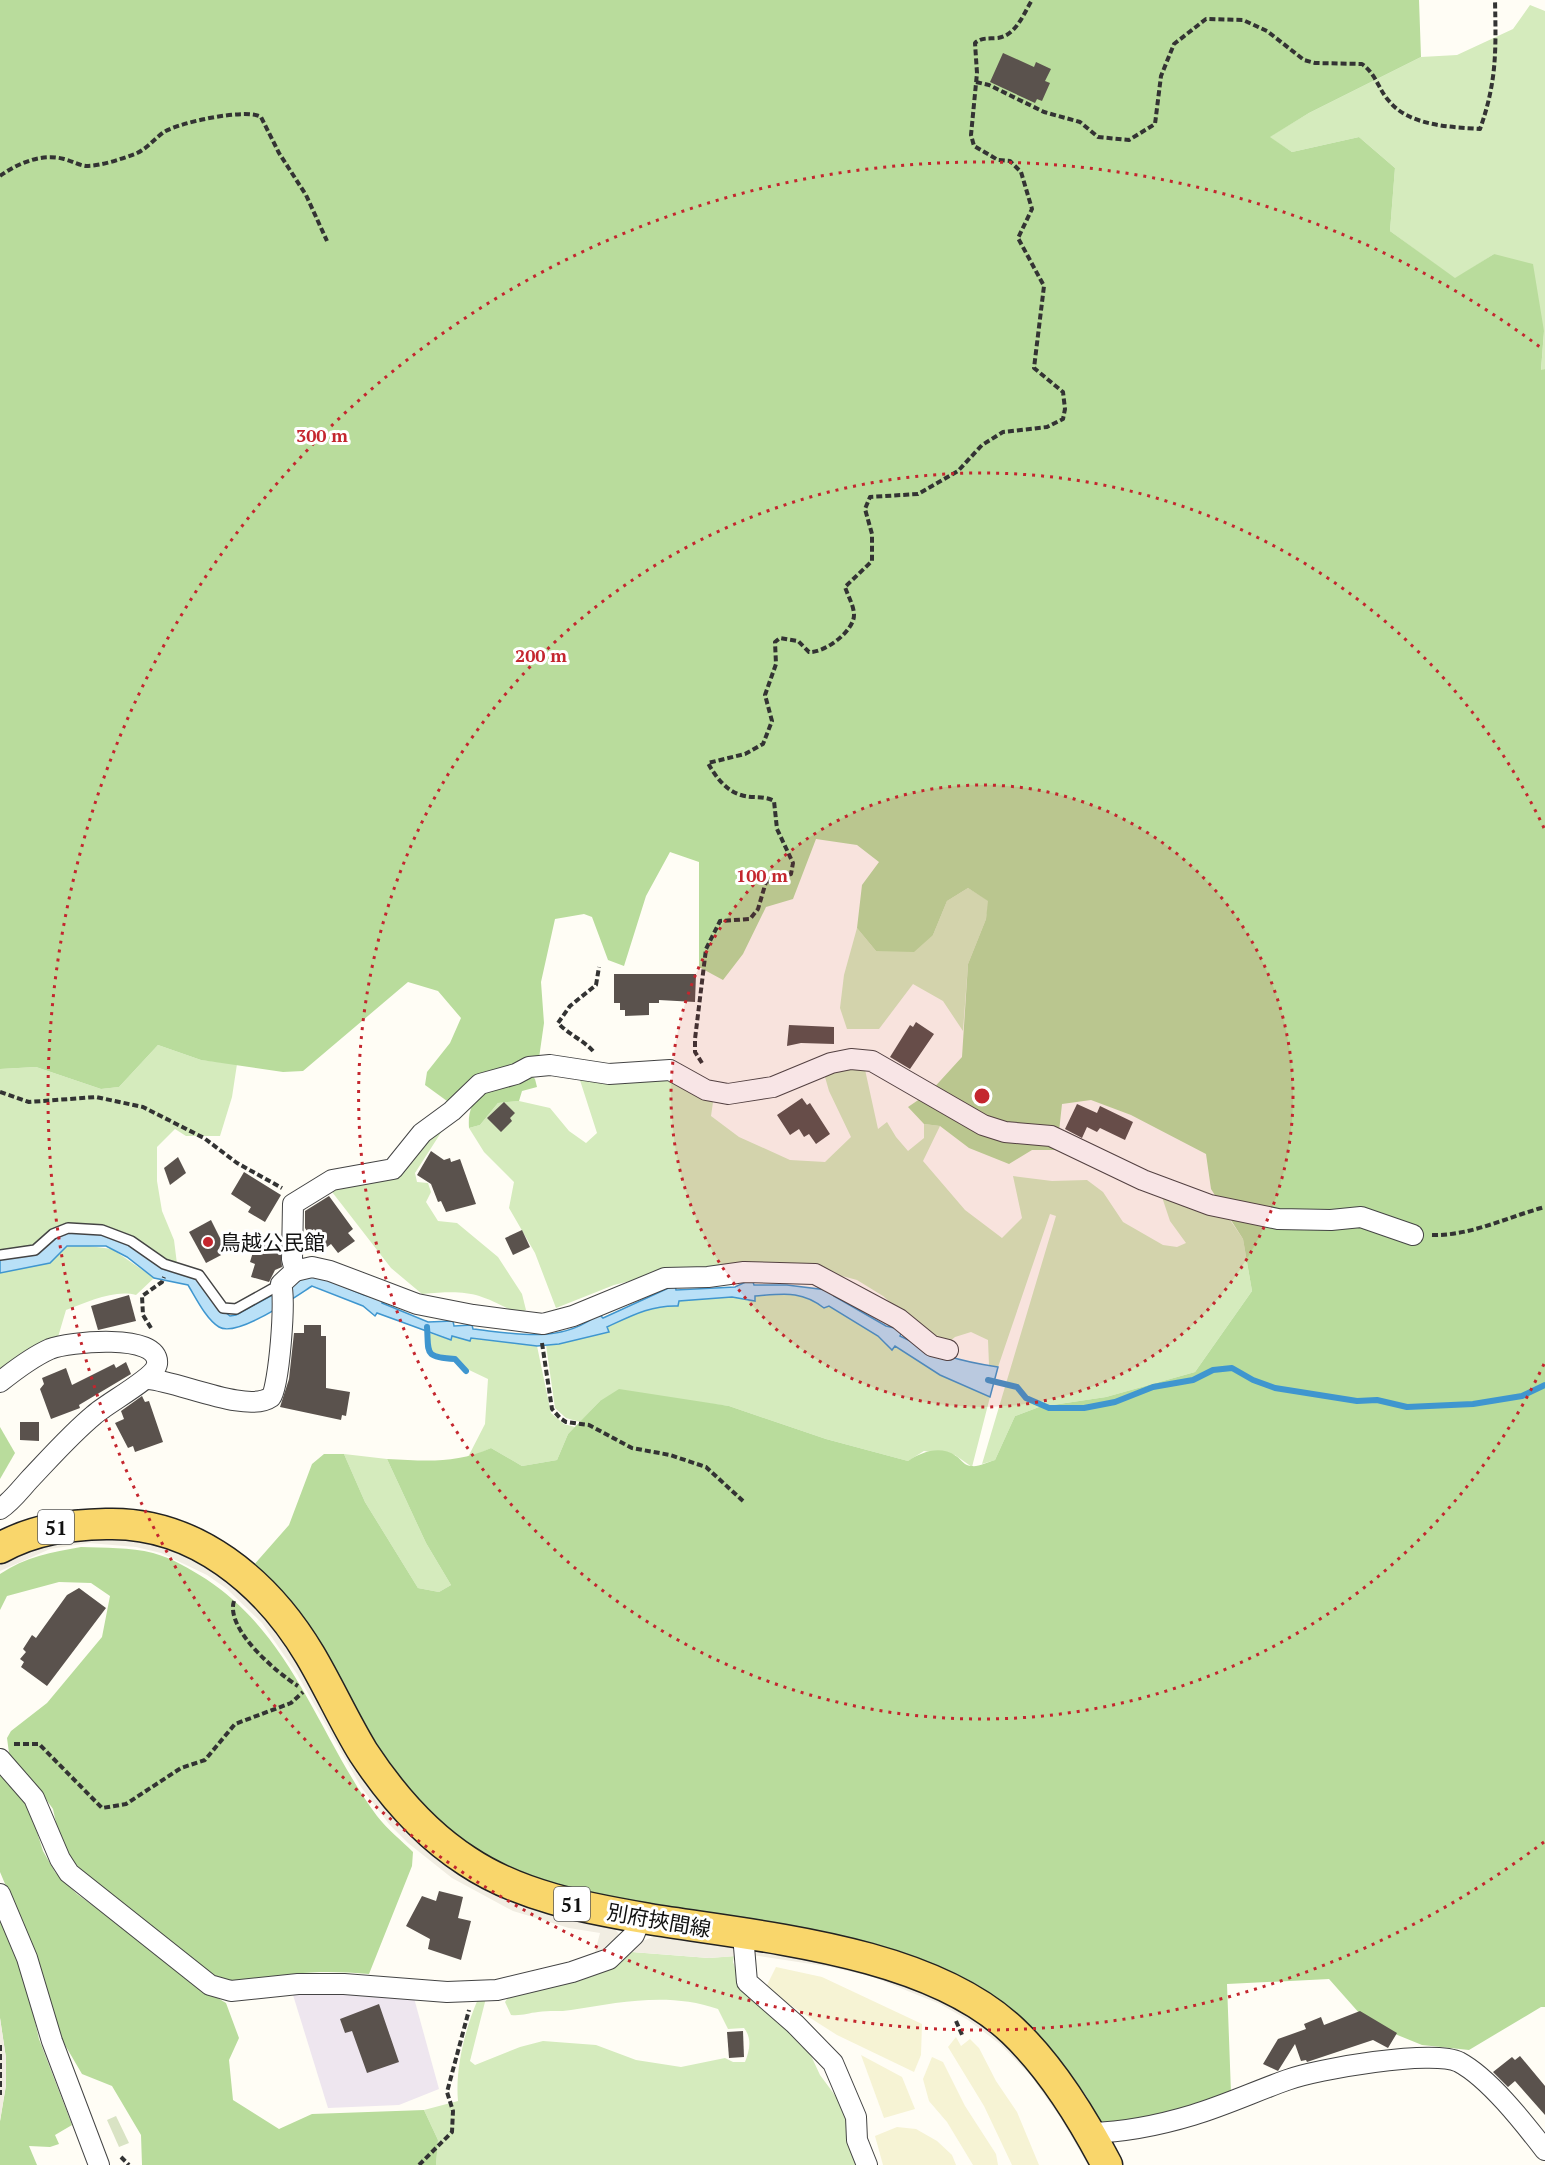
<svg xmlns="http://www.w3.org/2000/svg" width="1545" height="2165" viewBox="0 0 1545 2165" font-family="'PT Serif','Noto Sans JP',serif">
  <rect width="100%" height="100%" fill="#fffdf5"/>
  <path fill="#eee6ef" d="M323,1993l91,5 25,91 -40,16 -71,3 -35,-113z"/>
  <g fill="#f6f3d4">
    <path d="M776,1967l46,10 100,47 -1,31 -7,17 -77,-37 -72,-46z"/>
    <path d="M956,2037l5,9 9,-7 9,9 17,33 21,31 22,53h-27l-28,-59 -36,-59z"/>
    <path d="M861,2055l41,22 13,32 -31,9z"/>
    <path d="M932,2057l11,5 22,44 31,48 2,11h-25l-26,-43 -18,-21 -6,-22z"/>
    <path d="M897,2127l19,2 21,12 15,14 4,10h-73l-8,-29z"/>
  </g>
  <g fill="#d5ebbd">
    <path d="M1530,5l15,6v358l-4,2 3,-40 -50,-77 -39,25 -65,-48 5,-63 -36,-31 -67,15 -23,-15 40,-24 112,-56 36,-2 56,-26z"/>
    <path d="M968,888l21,13 -3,18 -18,45 -5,67 -20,-30 -30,-17 -34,45h-32l-7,-21 4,-33 13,-47 19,23 57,-16 14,-34z"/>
    <path d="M158,1045l43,15 36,4 -5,33 -12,39h-34l-11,-7 -18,18v34l5,30 12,29 3,24 -106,-39 -37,22 -34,4v-182l36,-2 65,22 18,-2z"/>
    <path d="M864,1065l14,64 9,-7 9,15 12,14 16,-13v-14l16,2 -17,35 42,49 37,28 20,-20 -9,-42 39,5 35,-1 16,12 20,30 40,23 14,2 9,-4 -16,-22 -10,-30 66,23 17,25 9,52 -57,81 -89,25 -67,10 -24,9 -20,44 -13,4 74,-248 -6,-2 -52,153 -9,-2 -1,-25 -17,-8 -16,5 -8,7 -18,-8 -46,-40 -26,-16 -41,-11 -150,3 -52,13 -58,23 -21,-55 -26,-45 5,-26 -30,-30 -15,-24 11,-3 18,-22 21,-2 31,7 19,23 17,12 11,-10 -19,-59 80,1 56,20 -3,21 28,21 51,23 35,2 26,-25 -22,-46 -6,-21z"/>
    <path d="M442,1131l-27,42 2,9 11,1 3,9 -5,10 12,19 19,2 41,34 24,37 4,16 -8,4c-41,-22 -50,-24 -96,-20l-31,-26 -62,-80 35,-9 62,-43z"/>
    <path d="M81,1245l31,4 42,29 -18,17c-21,-6 -49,7 -70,15l-8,27 -58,36v-100l50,-10 17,-17z"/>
    <path d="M787,1294l23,3 14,11 5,-2 49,30 13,14 4,-4 45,29 50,22 -18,70 -17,-12 -31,-4 -16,10 -82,-22 -97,-33 -50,-6 -79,1 -20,21 -14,-4 -11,-10 -9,-63 62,-13 -1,-5c23,-11 44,-22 70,-21l1,-5 54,-4 23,4v-5z"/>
    <path d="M429,1333l22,7 1,-4 17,5 1,-3 67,8 14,67 13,11 11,3 -7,7 -11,26 -35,6 -31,-18 -24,11 18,-35 3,-45 -21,-10 -11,-11 -15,-1 -14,-9z"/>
    <path d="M344,1454l43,5 39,84 25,42 -12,7 -21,-4 -53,-86z"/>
    <path d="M632,1952l77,6 25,-2 -1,6 9,23 65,62 13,28 17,23 8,14 3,32 8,21h-420l2,-25 -14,-30 34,-9c-3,-32 7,-72 20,-102l8,-1 -16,63 5,4 45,-18 23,-6 53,4 40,15 45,7 44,-9 8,4h12c5,-12 7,-24 -1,-34l-16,1 -10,-20c-49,-17 -97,-7 -147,1 -11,2 -22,0 -33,2 -10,1 -16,4 -27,3l-6,-13 4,-6c40,-9 94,-14 123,-44z"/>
  </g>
  <g fill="#b9dc9c">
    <path d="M0,0h1419l2,57 -112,56 -39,24 22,15 67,-15 36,31 -5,63 65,47 39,-24 39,10 11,67 -3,39 4,-1v1638h-4l-72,43 -47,-5 -54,-22 -39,-44 -102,5 4,109 -96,29 -35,1 -13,-26 -30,-41 -49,-46 -348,-104 -81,-15 -59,-17 -54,-31 -32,-25 -21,-23 -35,-49 -40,-68 -85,-112 36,-41 23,-61 12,-10h20l21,48 53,86 21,4 12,-7 -25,-42 -39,-84c39,2 68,5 104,-11l31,18 35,-6 11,-26 32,-33 19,-12 110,17 97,33 82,22c14,-9 32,-16 48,-5 6,4 8,10 16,10 6,1 16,-4 23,-6l20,-44 24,-9 67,-10 89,-25 57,-81 -9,-52 -32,-50 -5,-35 -75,-39 -40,-15 -29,4 -5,46h-25l-23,14 -40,-16 -29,-22 -16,-2 -16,-17 22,-15 32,-35 6,-93 18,-45 2,-18 -20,-13 -21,13 -14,34 -19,17 -38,-1 -19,-23 5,-43 17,-23 -22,-17 -41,-6 -23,60 -27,8 -23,47 -20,26 -24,-13v-105l-29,-10 -24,44 -22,70 -16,-6 -16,-43 -8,-3 -29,5 -14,63 3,41 -5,35 -82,42 -10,1 -22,-16 2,-13 23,-29 11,-25 -23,-27 -30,-9 -105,89 -20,1 -82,-12 -43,-15 -39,42 -18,2 -65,-22 -36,2z"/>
    <path d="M528,1072l7,7 2,8 -15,4 -3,10 -21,2 -18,22 -11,3c-3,-39 29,-42 59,-56z"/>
    <path d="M0,1427l15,26 -15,26z"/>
    <path d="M81,1547c24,1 49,0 72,6 19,5 37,16 53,26 88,58 112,157 171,237 10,13 24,24 36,36l-1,14 -43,108c-25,-2 -50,-3 -75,0 -32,4 -50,13 -83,2l-140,-114 -13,-30 -5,-23 -15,-21 -17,-14 -12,-21 -2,-15 4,-7 36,-28 55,-66 8,-41 -19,-13 -32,-1 -52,14 -7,14v-36c25,-17 52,-22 81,-27z"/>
    <path d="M0,1773l30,37 13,41 12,21 22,22 43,31 66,54 40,24 13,35 -10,22 4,40 46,29 33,-15 112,-4 14,30 -2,25h-294l-1,-30 -29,-49 -30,-12 -24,-41 -22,-76 -36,-85z"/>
    <path d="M0,1919l26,63 13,57 33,86 -17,10 4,9 -9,3 -21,-1 8,19h-37v-44l6,-36v-27l-6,-40z"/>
  </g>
  <path fill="#d9e3c4" d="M116,2116l13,27 -10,4 -12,-27z"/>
  <g fill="#f1ede2">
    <path d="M137,1537l53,17 62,44 233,289 31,15 27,9 71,16 6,9 -4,8 -21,8 5,-19 -31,-5 -56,-17 -61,-33 -44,-35 -19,-19 -28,-37 -64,-113 -35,-51 -35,-34 -20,-14 -46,-22 -25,-6 -47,-4 -39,6 -50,22v-11l47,-20z"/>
    <path d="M656,1936l87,11 130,23 100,44 63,58 61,93h-9l-28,-48 -29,-41 -31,-32 -32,-24 -28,-16 -67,-27 -42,-10 -79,-12 -43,3 -77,-6 8,-10z"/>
    <path d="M0,2018l6,40v27l-6,36z"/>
  </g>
  <path fill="#b9e0f7" stroke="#3f96cf" stroke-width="1.5" d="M66,1232l40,2 26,12 27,20 37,11 19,27 15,12 6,-1 71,-39c26,0 48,21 76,23l-1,4 46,19 25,-1 1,5 18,-1 1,4c45,5 88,15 126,-15l4,4 72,-33 1,5 59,-3 17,-8 2,6h33l48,6 -1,5 52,30 17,4 -3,6c36,18 58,25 98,31l-8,30 -50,-22 -45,-29 -3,4 -14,-14 -49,-30 -5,2c-23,-18 -41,-14 -69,-12v5l-23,-4 -53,4 -1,5c-27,-1 -47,10 -71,21l2,5 -50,12 -22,2 -66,-8 -1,3 -18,-5 -1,4 -74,-27 -2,3 -12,-10 -51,-20c-17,11 -75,52 -93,41 -13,-8 -23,-29 -31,-42l-34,-7 -27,-21 -21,-11h-39l-17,17 -50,10v-14l36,-6 23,-19z"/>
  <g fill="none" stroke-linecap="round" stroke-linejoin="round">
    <g stroke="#3f96cf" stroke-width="6">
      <path d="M427,1327c2,26 -4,30 28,32l11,12"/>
      <path d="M988,1380l29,7 9,11 23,10h35l31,-6 38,-15 40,-7 20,-10 19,-2 21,12 22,8 82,13 20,-1 30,7 66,-3 49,-8 23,-11"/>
    </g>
  </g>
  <g fill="#5a524d">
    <path d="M1003,53l31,14 2,-5 15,7 -6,12 5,2 -8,18 -5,-2 -2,4 -45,-21z"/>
    <path d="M614,974h82l-1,28 -36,-2v3h-10v12l-24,1v-6h-5v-7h-6z"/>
    <path d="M916,1022l18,12 -24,35 -20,-12 20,-32 3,2z"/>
    <path d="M789,1025l45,2v17l-33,-1 -14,3z"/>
    <path d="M802,1098l5,7 3,-2 20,31 -14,10 -7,-10 -5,3 -5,-8 -9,6 -13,-20z"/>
    <path d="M504,1102l11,11 -5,5 2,3 -11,11 -14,-14z"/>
    <path d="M1077,1104l20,9 3,-7 33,16 -8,18 -25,-12 -3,4 -10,-5 -5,11 -17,-9z"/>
    <path d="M431,1151l13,9 6,-2 1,4 9,-3 16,45 -30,8 -5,-11 -3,1 -7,-18 -14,-9z"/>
    <path d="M178,1157l8,16 -16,12 -6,-17z"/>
    <path d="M244,1172l37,23 -16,27 -17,-10 3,-5 -20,-13z"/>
    <path d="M329,1196l24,33 -5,4 7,8 -17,12 -7,-9 -4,3 -13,-18 -6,4 -3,-5v-17z"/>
    <path d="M211,1220l16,32 -21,11 -17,-31z"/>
    <path d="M522,1230l8,17 -17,8 -8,-17z"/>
    <path d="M262,1237l18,6 2,24 -7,3 -6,12 -18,-5 4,-13 -5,-2 6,-20z"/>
    <path d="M129,1295l7,26 -38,9 -7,-24z"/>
    <path d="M304,1325h17v11h5v52l24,4 -4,24 -4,-1 -1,5 -61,-13 9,-28 5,-46h10z"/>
    <path d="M126,1362l5,12 -52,31 1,3 -29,11 -11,-30 4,-5 -2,-6 24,-10 6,17 42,-21 2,4z"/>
    <path d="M142,1396l3,6 4,-1 14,41 -28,10 -2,-6 -5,2 -13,-25 9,-4 -3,-8z"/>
    <path d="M20,1422h19v19l-19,-1z"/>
    <path d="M79,1588l27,20 -59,78 -26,-19 3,-5 -4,-3 6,-7 -3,-3 9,-14 4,3 31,-43z"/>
    <path d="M439,1891l24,6 -5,21 13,3 -10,39 -33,-11 2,-10 -24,-13 16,-30 14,5z"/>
    <path d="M379,2004l20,58 -32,11 -15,-42 -7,2 -5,-14z"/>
    <path d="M1360,2011l37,22 -9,15 -15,-8 -66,22 -1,-2 -5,1 -6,-17 -17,27 -15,-7 15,-25 28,-10 -2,-5 17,-7 3,8z"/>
    <path d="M743,2031l1,26 -15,1 -2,-26z"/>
    <path d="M1520,2056l25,30v29l-30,-34 -7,6 -15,-15 19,-15 3,3z"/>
  </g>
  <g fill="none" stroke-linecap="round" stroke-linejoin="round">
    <defs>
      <path id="service" d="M0,1255l35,-5 18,-16 15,-6 34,2 29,11 33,23 35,11 24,33 13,1 45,-25"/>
      <g id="minor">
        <path d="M295,1271l17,-4 18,4 87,33 56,11 70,9 30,-8 92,-38 43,-1 36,-5 71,2 84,45 33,27 16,4"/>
        <path d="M148,1379c30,2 99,35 123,18 8,-10 15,-99 10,-113l14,-13 -3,-12 1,-55 39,-24 61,-11 29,-36 30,-22 28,-27 36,-10 13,-7 21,-2 59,9 61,-4 36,20 22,4 45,-7 58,-24 20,-4 21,2 111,64 22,7 46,4 92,44 67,25 68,14 53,1 30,-3 52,18"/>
        <path d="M0,1382c15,-12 32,-25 50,-33 17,-7 111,-17 107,15 -2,14 -50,39 -63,51 -23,19 -44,43 -65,65 -9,10 -18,22 -29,29"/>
        <path d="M0,1759l34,39 26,61 9,14 141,112 21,6 67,-7h46l103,8 50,-2 75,-18 37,-13 25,-24 7,-17"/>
        <path d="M0,1894l27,64 25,83 47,124"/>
        <path d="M743,1935l4,47 48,42 38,39 23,54 1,23 10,25"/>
        <path d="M1090,2133c34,-1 70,-8 103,-18 33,-10 63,-24 94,-35 29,-11 146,-31 172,-18 30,16 65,61 86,88"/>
      </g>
      <path id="primary" d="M0,1548c34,-19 68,-23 106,-24 89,-3 161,59 204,131 19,32 34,66 53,97 27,41 62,82 104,109 54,36 119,47 182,58 111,18 279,31 364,112 39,37 69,86 94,134"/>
    </defs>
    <use href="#service" stroke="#444" stroke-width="12"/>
    <use href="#minor" stroke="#444" stroke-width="22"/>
    <use href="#primary" stroke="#222" stroke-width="33"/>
    <g stroke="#333" stroke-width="4" stroke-dasharray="6 3" stroke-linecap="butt">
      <path d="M976,82l13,3 55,27 36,10 18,15 31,3 26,-16 6,-48 13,-32 32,-25 37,1 24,11 37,29 11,3 47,1c15,11 16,25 27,37 20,25 62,26 91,28 17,-48 16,-79 15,-129"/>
      <path d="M0,176c18,-13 42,-23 64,-17 8,2 14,6 22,7 15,0 35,-7 49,-12 12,-5 19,-15 29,-22 16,-10 83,-24 97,-15l18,36 27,42 21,46"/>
      <path d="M593,1051c-10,-11 -25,-17 -35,-28l12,-17 26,-21 3,-18"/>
      <path d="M702,1063l-7,-11v-13l11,-90 14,-28 30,-2 8,-10 8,-27 25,-8 2,-11 -16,-34 -3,-28c-11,-6 -21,-2 -33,-6 -15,-4 -26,-19 -33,-32l37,-9 18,-10 9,-23 -7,-26 11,-31 -1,-22 5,-4 18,3 11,11c16,1 45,-21 45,-37 0,-9 -6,-19 -9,-28l27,-26v-27l-7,-25 5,-12 48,-3 40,-23 24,-26 21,-13 44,-5 16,-8 2,-10 -2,-17 -29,-24 10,-82 -26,-48 14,-29 -11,-37 -11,-11 -12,-1 -24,-14 -3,-11 6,-62 -2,-30c7,-6 14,-4 23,-5 18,-3 25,-23 34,-38"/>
      <path d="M0,1092l29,10 67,-5 47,10 61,31 33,25 45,25"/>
      <path d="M1432,1235c39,1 75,-18 113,-28"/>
      <path d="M151,1328l-8,-13 -1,-19 20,-14 2,-5"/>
      <path d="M542,1343l10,66 8,9 6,4 23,3 43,23 38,7 36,12 37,34"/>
      <path d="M234,1601c-9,28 42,71 64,85"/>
      <path d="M14,1744h25l63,64 24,-4 55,-36 24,-8 30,-36 56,-21 12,-11"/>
      <path d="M956,2021l7,16"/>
      <path d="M0,2045v50"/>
      <path d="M121,2157l8,8"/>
      <path d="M419,2165l33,-33 1,-21 -6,-19 22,-82"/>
    </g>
    <use href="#service" stroke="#fff" stroke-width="9"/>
    <use href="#minor" stroke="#fff" stroke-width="20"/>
    <use href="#primary" stroke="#f9d66b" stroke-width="30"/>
  </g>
  <circle cx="982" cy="1096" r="311" fill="#c4262e" fill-opacity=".12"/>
  <g fill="none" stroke="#c4262e" stroke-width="3" stroke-dasharray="3 6">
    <circle cx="982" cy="1096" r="311"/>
    <path d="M1544 1364A623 623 0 1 1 1544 828"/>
    <path d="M1544 1842A934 934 0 1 1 1544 350"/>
  </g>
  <circle fill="#c4262e" stroke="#fff" stroke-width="2" cx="208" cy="1242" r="6"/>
  <g text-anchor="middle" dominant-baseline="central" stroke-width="6" stroke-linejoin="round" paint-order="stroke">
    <g fill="#fff" stroke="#585858" stroke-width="1.5">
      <rect x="38" y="1510" width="36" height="34" rx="4.5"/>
      <rect x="554" y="1887" width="36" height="34" rx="4.5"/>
    </g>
    <g font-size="20" font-weight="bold" fill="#111">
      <text x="56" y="1527">51</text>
      <text x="572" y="1904">51</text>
    </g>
    <g font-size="21" fill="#111" stroke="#fff" text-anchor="start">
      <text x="220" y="1242">鳥越公民館</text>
    </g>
    <g font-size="21" fill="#111" stroke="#fff">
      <text transform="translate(659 1920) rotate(10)">別府挾間線</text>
    </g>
  </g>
  <circle cx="982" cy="1096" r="9" fill="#c4262e" stroke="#fff" stroke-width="3"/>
  <g font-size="18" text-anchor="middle" font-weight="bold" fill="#c4262e" stroke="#fff" stroke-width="6" stroke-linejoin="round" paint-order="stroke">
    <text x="322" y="442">300 m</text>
    <text x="541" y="662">200 m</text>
    <text x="762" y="882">100 m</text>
  </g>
</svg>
